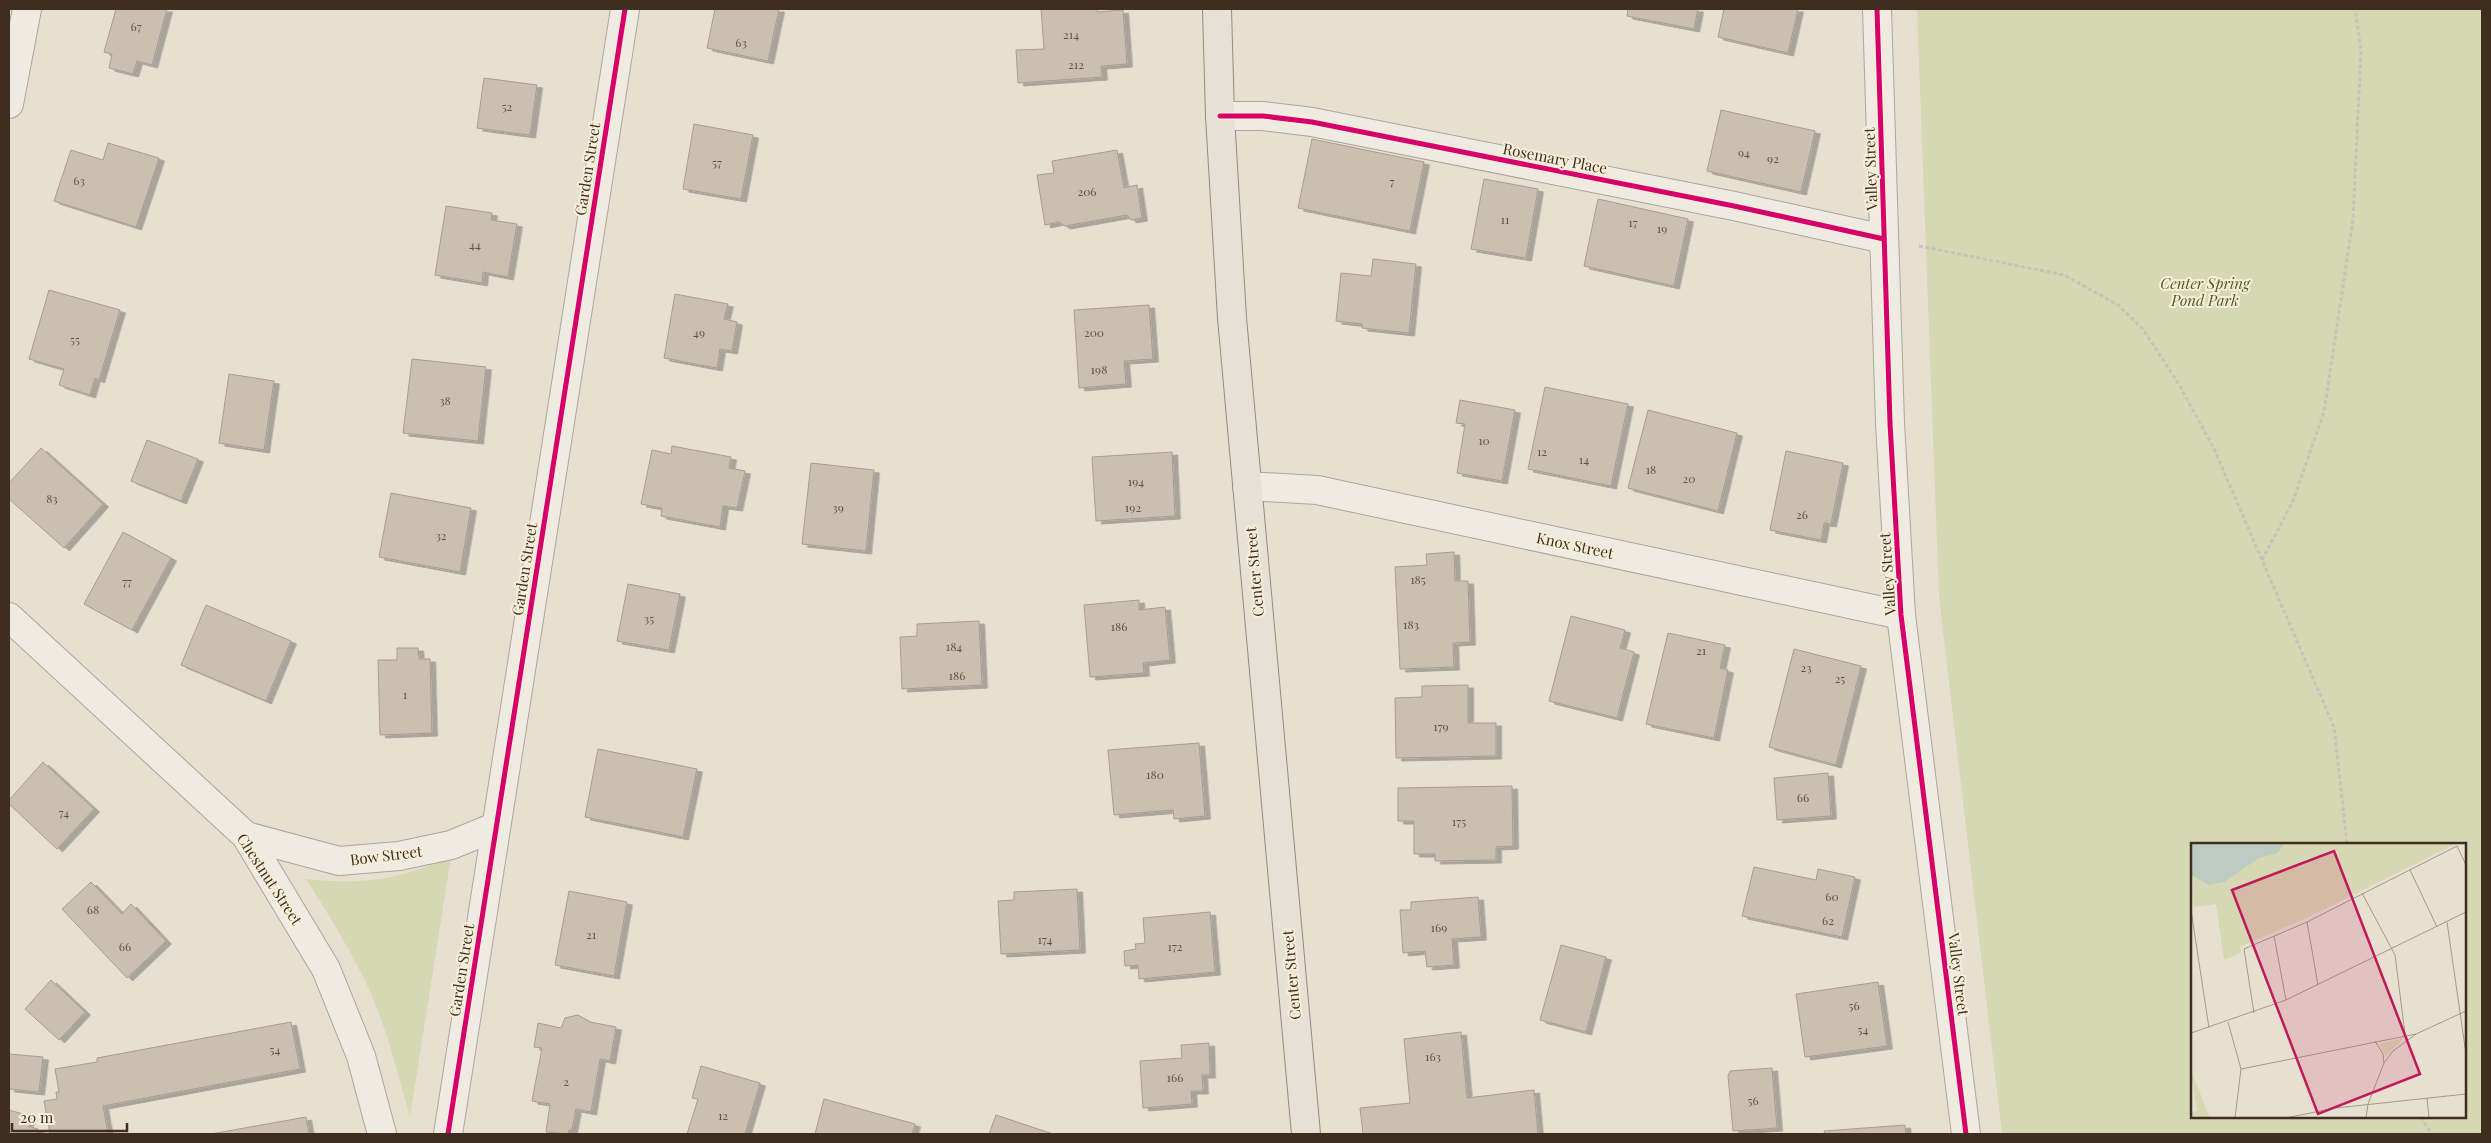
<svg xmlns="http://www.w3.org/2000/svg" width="2491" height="1143" viewBox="0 0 2491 1143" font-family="'Playfair Display',serif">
  <defs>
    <filter id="shadow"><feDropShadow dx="5.5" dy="3" stdDeviation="0" flood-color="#0004"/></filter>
  </defs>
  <rect width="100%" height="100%" fill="#e7e0d1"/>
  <g fill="#d6d7b3" fill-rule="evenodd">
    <path d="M1917,9h565v1125h-480l-63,-537zM2192,844h273v273h-273z"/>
    <path d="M451,857l-41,260c-12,-43 -23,-87 -41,-128 -18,-38 -40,-74 -63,-110 58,6 91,1 145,-22z"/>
  </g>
  <g fill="#cbbfb2" stroke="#a89c90" filter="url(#shadow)">
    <path d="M116,9h51l-15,56 -15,-4 -4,13 -24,-6 3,-14 -8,-2z"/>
    <path d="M715,9h64l-11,52 -61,-13z"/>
    <path d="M1041,9h56v3l26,-2 4,54 -26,2 1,11 -84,6 -2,-33 28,-1z"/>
    <path d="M1628,9h70l-4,20 -67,-13z"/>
    <path d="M1724,9h74l-10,44 -70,-16z"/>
    <path d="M484,78l53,7 -7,50 -53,-7z"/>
    <path d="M1721,110l94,21 -14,61 -94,-21z"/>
    <path d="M694,124l59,11 -12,64 -58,-10z"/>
    <path d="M1312,139l112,23 -14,69 -112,-23z"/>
    <path d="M108,143l51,15 -23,69 -82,-26 17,-51 32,10z"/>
    <path d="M1117,150l7,38 13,-3 5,33 -11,2 -4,-5 -62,11 -6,-4 -14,3 -8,-50 17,-2 -2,-12z"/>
    <path d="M1484,179l54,10 -12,69 -55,-9z"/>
    <path d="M1598,199l90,20 -14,67 -90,-20z"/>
    <path d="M446,206l46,7 -1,7 26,4 -9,53 -25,-5 -1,11 -47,-8z"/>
    <path d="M1373,259l43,5 -7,69 -47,-5v-4l-26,-3 5,-48 30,3z"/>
    <path d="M49,290l71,20 -21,70 -4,-2 -5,17 -31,-10 5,-16 -35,-10z"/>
    <path d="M675,294l53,10 -4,15 13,3 -5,29 -12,-2 -3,19 -53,-10z"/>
    <path d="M1149,305l4,54 -29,2 2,23 -47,4 -5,-78z"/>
    <path d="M412,359l74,8 -8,74 -75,-8z"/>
    <path d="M229,374l45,7 -10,69 -45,-7z"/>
    <path d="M1545,387l83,17 -17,82 -83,-17z"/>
    <path d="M1460,400l55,10 -13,71 -45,-8 8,-49 -9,-1z"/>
    <path d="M1648,410l89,23 -19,78 -90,-23z"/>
    <path d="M147,440l51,19 -17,42 -50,-20z"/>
    <path d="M672,446l59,11 -2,11 16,3 -8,37 -14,-2 -3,21 -59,-11 1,-8 -21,-4 11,-54 19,4z"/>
    <path d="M41,448l62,56 -39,44 -55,-49v-16z"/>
    <path d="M1786,451l57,12 -12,61 -7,-1 -3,17 -51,-10z"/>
    <path d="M1172,452l3,64 -79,5 -4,-64z"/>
    <path d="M811,463l63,7 -8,81 -64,-7z"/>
    <path d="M391,493l80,15 -11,64 -81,-15z"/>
    <path d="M123,532l48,26 -39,72 -48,-26z"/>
    <path d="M1454,552l1,29h13l2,61 -17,1 1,24 -54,2 -5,-102 32,-2 -1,-11z"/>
    <path d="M628,584l52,10 -11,56 -52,-9z"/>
    <path d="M1139,600v10l26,-3 5,53 -27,3 1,10 -54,4 -6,-72z"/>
    <path d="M206,605l85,36 -25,60 -85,-36z"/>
    <path d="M1571,616l54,14 -5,18 14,4 -17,66 -68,-17z"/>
    <path d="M979,621l3,64 -80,4 -2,-52 17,-1v-12z"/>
    <path d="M1668,633l57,12 -5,23 8,2 -14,68 -68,-14z"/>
    <path d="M397,648h21l1,11h11l2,74 -52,2 -2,-75h19z"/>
    <path d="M1794,649l67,17 -25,99 -67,-18z"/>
    <path d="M1468,685v38h28v33l-100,2 -1,-60 27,-1v-11z"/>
    <path d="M1199,743l6,73 -31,3 -1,-9 -59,5 -6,-65z"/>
    <path d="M598,749l99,20 -14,68 -98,-20z"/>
    <path d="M43,762l51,47 -37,40 -48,-45v-4z"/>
    <path d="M1828,773l3,43 -54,4 -3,-42z"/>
    <path d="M1512,786l1,60 -17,1v13l-61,1v-7h-21v-33h-16v-33z"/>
    <path d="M1754,867l62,13 2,-11 37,8 -13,60 -100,-21z"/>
    <path d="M91,882l31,32 9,-10 35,37 -39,37 -65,-69z"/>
    <path d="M1077,889l3,61 -79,4 -3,-53 16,-1v-8z"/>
    <path d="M569,891l58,11 -13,74 -59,-11z"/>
    <path d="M1478,897l3,40 -29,2 2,26 -27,2 -2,-16 -22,2 -3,-43h11v-8z"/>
    <path d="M1210,912l5,60 -76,7 -1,-14 -13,1 -1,-15 12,-2 -1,-5 10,-1 -2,-25z"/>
    <path d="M1561,945l45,12 -20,75 -46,-12z"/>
    <path d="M51,980l34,32 -26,28 -34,-31z"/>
    <path d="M1878,982l9,64 -82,11 -9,-63z"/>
    <path d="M578,1015l12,7 26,5 -6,34 -10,-2 -9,53 -15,-3 -4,21h-3l-1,4 -22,-2 4,-28 -18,-3 10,-53 -8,-1 4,-24 23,5 4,-10z"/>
    <path d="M291,1022l9,47 -197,37 5,28h-58l-6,-33 13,-2 -1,-7h3l-4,-23 42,-7v-4z"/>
    <path d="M1461,1032l6,66 67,-8 4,44h-175l-3,-26 50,-5 -6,-64z"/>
    <path d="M1209,1043l1,32h-8l1,16h-12l1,13 -49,4 -3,-47 42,-3 -1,-13z"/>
    <path d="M9,1054l34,3 -4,35 -30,-3z"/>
    <path d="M701,1066l59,17 -15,51h-58l11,-35 -6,-1z"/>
    <path d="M1772,1068l5,60 -44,3 -5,-55 2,-5z"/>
    <path d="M824,1099l91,25 -3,10h-97z"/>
    <path d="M9,1110l21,6 -3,10 11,3 -2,5h-27z"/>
    <path d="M996,1115l57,19h-64z"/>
    <path d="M306,1117l3,17h-98z"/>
    <path d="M1905,1125l1,9h-81l-1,-3z"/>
  </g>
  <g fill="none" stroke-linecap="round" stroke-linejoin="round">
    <defs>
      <g id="minor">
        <path d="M1877,9l13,414 11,192 65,519"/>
        <path d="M9,104l18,-95"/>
        <path d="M1220,116h43l49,6 422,84 150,33"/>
        <path d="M1247,486l70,4 584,125"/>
        <path d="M9,617l237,219 80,133 35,87 21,78"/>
        <path d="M246,836l93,25 60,-5 52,-11 44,-18"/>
        <path d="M448,1134l177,-1125"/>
      </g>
      <path id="primary" d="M1217,9l3,107 12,202 74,816"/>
    </defs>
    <use href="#minor" stroke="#ada599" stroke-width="30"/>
    <use href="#primary" stroke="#928b80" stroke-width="30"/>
    <g stroke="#c8c2b9" stroke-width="3" stroke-dasharray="4 2.5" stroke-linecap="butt">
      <path d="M1919,246l145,29 54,30 25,24 37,57 35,65 119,276 13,117"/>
      <path d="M2262,560l31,-59 31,-89 29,-192 8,-170 -6,-41"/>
      <path d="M2421,1117l10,17"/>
    </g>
    <use href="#minor" stroke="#efebe3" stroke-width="28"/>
    <use href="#primary" stroke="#e6e1d4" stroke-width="28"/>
    <defs>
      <g id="cycleway">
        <path d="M1877,9l13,414 11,192 65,519"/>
        <path d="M1220,116h43l49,6 422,84 150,33"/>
        <path d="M448,1134l177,-1125"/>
      </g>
    </defs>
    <use href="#cycleway" stroke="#f7eed8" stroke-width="8"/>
    <use href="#cycleway" stroke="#d6006c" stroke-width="5"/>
  </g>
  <g text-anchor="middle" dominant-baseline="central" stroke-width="4" stroke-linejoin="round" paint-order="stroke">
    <g font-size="12" fill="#605244">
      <text x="136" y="26">67</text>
      <text x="1071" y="34">214</text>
      <text x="741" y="42">63</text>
      <text x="1076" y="64">212</text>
      <text x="507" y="106">52</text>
      <text x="1744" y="152">94</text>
      <text x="1773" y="158">92</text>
      <text x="717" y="162">57</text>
      <text x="79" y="180">63</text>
      <text x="1392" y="181">7</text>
      <text x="1087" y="191">206</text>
      <text x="1505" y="219">11</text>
      <text x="1633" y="222">17</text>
      <text x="1662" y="228">19</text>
      <text x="475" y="244">44</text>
      <text x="699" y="332">49</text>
      <text x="1094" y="332">200</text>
      <text x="75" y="339">55</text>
      <text x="1099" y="369">198</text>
      <text x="445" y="400">38</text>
      <text x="1484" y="440">10</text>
      <text x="1542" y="451">12</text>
      <text x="1584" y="459">14</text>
      <text x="1651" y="469">18</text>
      <text x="1689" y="478">20</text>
      <text x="1136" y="481">194</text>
      <text x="52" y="498">83</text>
      <text x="838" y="507">39</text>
      <text x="1133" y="507">192</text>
      <text x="1802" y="514">26</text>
      <text x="441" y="535">32</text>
      <text x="1418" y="579">185</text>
      <text x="127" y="581">77</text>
      <text x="649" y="618">35</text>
      <text x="1411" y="624">183</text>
      <text x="1119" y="626">186</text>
      <text x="954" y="646">184</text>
      <text x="1701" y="650">21</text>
      <text x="1806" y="667">23</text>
      <text x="957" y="675">186</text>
      <text x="1840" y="678">25</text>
      <text x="405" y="694">1</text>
      <text x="1441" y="726">179</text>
      <text x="1155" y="774">180</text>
      <text x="1803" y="797">66</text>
      <text x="64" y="812">74</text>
      <text x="1459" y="821">175</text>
      <text x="1832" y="896">60</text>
      <text x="93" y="909">68</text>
      <text x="1828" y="920">62</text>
      <text x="1439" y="927">169</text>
      <text x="591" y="934">21</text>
      <text x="1045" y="939">174</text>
      <text x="125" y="946">66</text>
      <text x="1175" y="946">172</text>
      <text x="1854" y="1005">56</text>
      <text x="1863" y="1029">54</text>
      <text x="275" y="1049">54</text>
      <text x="1433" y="1056">163</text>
      <text x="1175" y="1077">166</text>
      <text x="566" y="1081">2</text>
      <text x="1753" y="1100">56</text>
      <text x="723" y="1115">12</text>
    </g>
    <g font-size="15" fill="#3d2e20" stroke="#f7eed8">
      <text transform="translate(1555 158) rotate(11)">Rosemary Place</text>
      <text transform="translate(587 169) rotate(-81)">Garden Street</text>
      <text transform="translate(1870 169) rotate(-92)">Valley Street</text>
      <text transform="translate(1575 545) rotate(12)">Knox Street</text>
      <text transform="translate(524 569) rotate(-81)">Garden Street</text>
      <text transform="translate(1254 572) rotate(-95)">Center Street</text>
      <text transform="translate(1887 574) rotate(-94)">Valley Street</text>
      <text transform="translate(386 855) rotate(-7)">Bow Street</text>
      <text transform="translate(270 879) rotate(57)">Chestnut Street</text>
      <text transform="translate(461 970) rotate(-81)">Garden Street</text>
      <text transform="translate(1959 974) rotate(83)">Valley Street</text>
      <text transform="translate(1291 975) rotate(-95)">Center Street</text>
    </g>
    <g font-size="15" font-style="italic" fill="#4d5a26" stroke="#f7eed8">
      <text x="2205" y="283">Center Spring<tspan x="2205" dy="17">Pond Park</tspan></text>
    </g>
  </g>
  <g transform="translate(2191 843)">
    <rect width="275" height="275" fill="#e7e0d1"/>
    <path d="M0,0h267l-154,76 -64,28 1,6 -17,7 -8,-56 -22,3zM213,195l-18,18 -7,-12zM0,228l7,17 12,30h-19v-6l6,-1z" fill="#d6d7b3"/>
    <path d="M0,0h93l-6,10 -19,5 -35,24 -15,3 -18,-10z" fill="#bcccc2"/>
    <path fill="none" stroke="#a3998a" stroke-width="1" d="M219,27l27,57M171,50l33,62 10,79M0,67l18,118M116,79l11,63M256,79l19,132M83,93l12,64M63,170l-10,-64 63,-27 150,-76 9,19M37,179l13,47 -6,49M0,190l95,-33 180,-88M184,198l8,13 1,9M50,226l175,-35M236,255l2,20M94,275l51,-10 130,-14M175,275l2,-14 16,-41 9,-12 23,-17 50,-23"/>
    <path fill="#c2185b" fill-opacity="0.15" stroke="#c2185b" stroke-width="2.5" d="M143,8l86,223 -102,40 -86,-224z"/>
    <rect width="275" height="275" fill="none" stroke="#3d2e20" stroke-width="2.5"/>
  </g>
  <rect width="2491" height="1143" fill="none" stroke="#3d2e20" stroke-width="20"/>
  <path d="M12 1123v8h115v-8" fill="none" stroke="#3d2e20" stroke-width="2.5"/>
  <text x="20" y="1123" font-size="15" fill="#3d2e20" stroke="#f7eed8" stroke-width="4" paint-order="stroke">20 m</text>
</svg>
